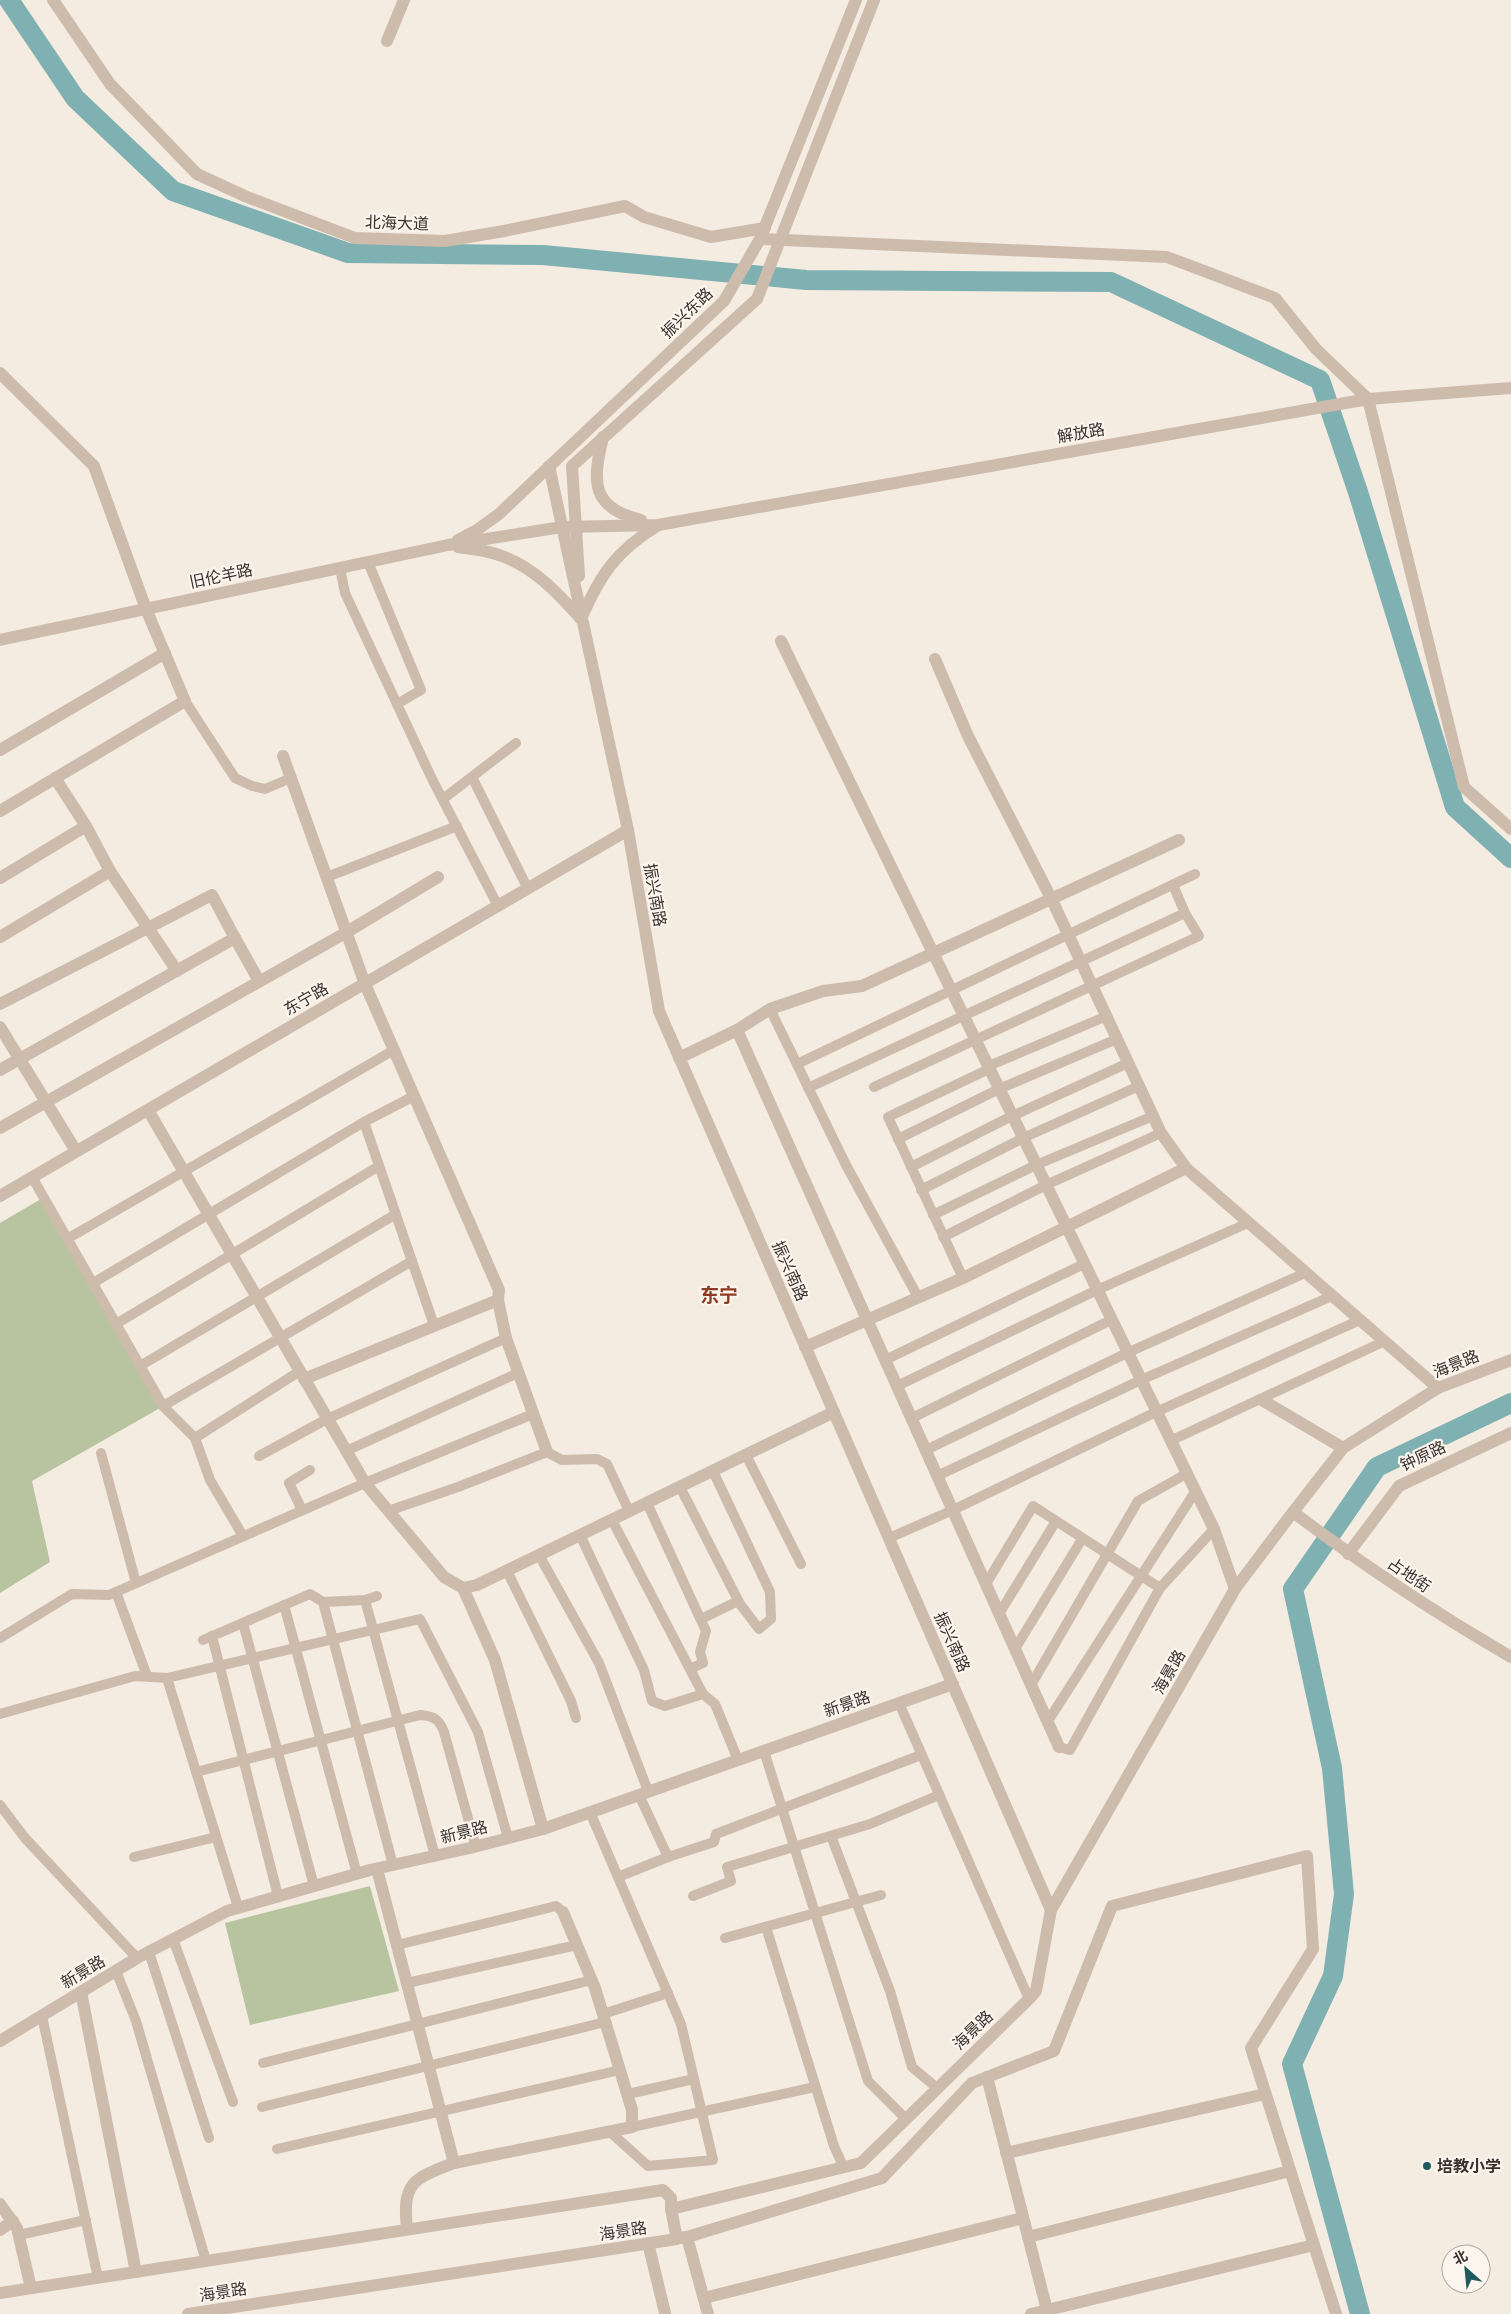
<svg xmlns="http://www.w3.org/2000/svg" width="1511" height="2314" viewBox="0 0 1511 2314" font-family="'Work Sans','Noto Sans SC',sans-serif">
  <rect width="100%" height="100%" fill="#f4ebe1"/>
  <g fill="#b8c4a0">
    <path d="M41,1199l119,209 -128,73 18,81 -50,31v-370z"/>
    <path d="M370,1886l29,105 -149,34 -25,-102z"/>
  </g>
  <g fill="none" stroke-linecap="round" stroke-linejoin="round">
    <g stroke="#7fb0b2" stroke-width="20">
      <path d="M9,0l66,98 98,93 175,62 195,2 263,25 305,2 209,98 38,112 97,315 56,51"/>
      <path d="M1360,2314l-68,-250 41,-88 11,-82 -12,-126 -39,-179 84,-122 134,-64"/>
    </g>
    <g stroke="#cdbbac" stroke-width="10">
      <path d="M368,562l53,128 -24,14"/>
      <path d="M340,568l5,25 88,188 65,125"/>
      <path d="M185,701l50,77 17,8 13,3 26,-11"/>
      <path d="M472,777l56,112"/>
      <path d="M443,799l73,-56"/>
      <path d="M327,877l130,-51"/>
      <path d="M770,1009l76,156 72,132"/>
      <path d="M797,1064l398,-190"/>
      <path d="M874,1087l325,-151 -14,-23 -12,-28"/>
      <path d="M808,1088l377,-175"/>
      <path d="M364,1122l70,203"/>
      <path d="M898,1139l101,-50 118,-50"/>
      <path d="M911,1167l101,-51 116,-53"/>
      <path d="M32,1177l131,229 32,32"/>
      <path d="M921,1190l102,-52 116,-52"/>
      <path d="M933,1215l103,-50 117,-49"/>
      <path d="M943,1237l103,-52 115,-52"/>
      <path d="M67,1239l327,-189"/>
      <path d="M963,1278l-75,-161 101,-48 2,-4 116,-49"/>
      <path d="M93,1283l271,-161 50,-26"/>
      <path d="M116,1324l263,-158"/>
      <path d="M885,1360l199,-96"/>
      <path d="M140,1366l256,-152"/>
      <path d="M897,1386l200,-96 151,-67"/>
      <path d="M163,1406l249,-145"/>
      <path d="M912,1418l199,-98"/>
      <path d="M1170,1441l215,-100"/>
      <path d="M926,1450l201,-97 178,-80"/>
      <path d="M346,1451l172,-78"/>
      <path d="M101,1453l35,130"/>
      <path d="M746,1455l55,109"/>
      <path d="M259,1456l68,-37 179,-81"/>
      <path d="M937,1476l204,-96 191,-84"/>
      <path d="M680,1487l60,117 19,25 12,-10 -1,-27 -57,-121"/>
      <path d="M647,1503l59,128 -6,21 3,11 -13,6"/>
      <path d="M302,1510l-13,-27 21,-13"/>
      <path d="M388,1511l70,-24 89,-35 15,8 35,-1 10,5 22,47"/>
      <path d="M612,1520l91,174"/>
      <path d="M580,1535l64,135 8,31 13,5 38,-12 12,10 23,56"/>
      <path d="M243,1536l-33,-56 -15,-42 105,-67"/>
      <path d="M889,1538l64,-28 203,-98 204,-92"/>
      <path d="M539,1555l60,108 49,128"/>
      <path d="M507,1571l64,130 5,17"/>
      <path d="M986,1584l47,-78 127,82"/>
      <path d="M116,1592l31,84"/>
      <path d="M365,1600l70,256"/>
      <path d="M323,1602l70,263"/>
      <path d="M284,1605l73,269"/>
      <path d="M999,1614l57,-93"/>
      <path d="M701,1619l37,-18"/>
      <path d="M243,1623l71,263"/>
      <path d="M212,1636l66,260"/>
      <path d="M0,1638l72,-44 37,1 256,-112 168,-69"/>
      <path d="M203,1640l107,-46 13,8 42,-2 12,-4"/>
      <path d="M1015,1649l67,-110"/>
      <path d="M167,1678l71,229"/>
      <path d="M1031,1685l107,-184 48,-27"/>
      <path d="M899,1703l130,296"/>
      <path d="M0,1714l135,-38 32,2 253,-59 58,113 30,106"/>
      <path d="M1048,1721l147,-229"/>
      <path d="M1059,1747l11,3 90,-162 54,-59"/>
      <path d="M764,1751l104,330 38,38"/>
      <path d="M196,1772l224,-57c14,1 19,4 24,17l32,115"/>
      <path d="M639,1795l29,62"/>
      <path d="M0,1805l25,33 112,120"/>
      <path d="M590,1812l91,212 32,136 -65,6 -39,-35"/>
      <path d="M831,1836l59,155 22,76 25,21"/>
      <path d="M134,1857l82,-20"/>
      <path d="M618,1877l50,-20 46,-15 2,-8 205,-79"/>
      <path d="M693,1896l38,-15 -4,-14 143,-43 69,-29"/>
      <path d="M766,1927l68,219 10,22"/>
      <path d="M725,1938l156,-43"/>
      <path d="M173,1939l60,163"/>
      <path d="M397,1945l159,-39 7,6"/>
      <path d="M149,1952l60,186"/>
      <path d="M116,1971l20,50 70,240"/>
      <path d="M407,1983l170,-38"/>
      <path d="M603,2014l65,-21"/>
      <path d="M42,2016l56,262"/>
      <path d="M263,2063l329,-83"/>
      <path d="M628,2094l66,-15"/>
      <path d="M262,2107l343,-85"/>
      <path d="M632,2127l183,-40"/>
      <path d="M277,2149l343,-79"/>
      <path d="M19,2235l67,-15"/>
    </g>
    <g stroke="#cdbbac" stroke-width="12">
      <path d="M53,0l57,84 87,90 50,23 108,41 90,3 59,-10 121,-25 19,11 67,20 54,-9"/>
      <path d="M387,41l17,-41"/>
      <path d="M760,239l407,18 108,41 41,51 52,50 96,388 47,42"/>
      <path d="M0,373l94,93 52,143 39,92 -185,110"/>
      <path d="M781,641l433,888 21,60"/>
      <path d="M935,659l33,77 84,164 109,233 25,35 252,220"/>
      <path d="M0,750l165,-97"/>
      <path d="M283,756l82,228 134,306 -1,10 -194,79"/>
      <path d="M55,778l31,48 24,45 67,100"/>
      <path d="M0,878l86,-52"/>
      <path d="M0,937l110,-66"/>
      <path d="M235,938l24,43"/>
      <path d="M0,1004l212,-109 23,43 -235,132"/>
      <path d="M0,1027l76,124"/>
      <path d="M737,1030l322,717"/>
      <path d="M679,1058l58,-28 33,-21 53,-18 39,-5 317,-146"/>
      <path d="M148,1110l217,373 79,94 19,11 14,-3 357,-173"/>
      <path d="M0,1128l347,-196 91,-55"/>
      <path d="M0,1196l628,-366"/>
      <path d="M498,1300l8,38 41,114"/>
      <path d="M805,1347l158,-69 223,-110"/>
      <path d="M1262,1400l81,48"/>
      <path d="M1293,1512c70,53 142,101 218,145"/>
      <path d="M1348,1554l51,-68 112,-53"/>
      <path d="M463,1588l32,72 48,169"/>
      <path d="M377,1869l77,294"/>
      <path d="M81,1992l55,280"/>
      <path d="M0,2041l137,-83 90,-47 143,-41 100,-22 73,-19 410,-145"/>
      <path d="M987,2077l61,237"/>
      <path d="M1006,2153l259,-59"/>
      <path d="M0,2204l17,24 14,60"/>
      <path d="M407,2229c-5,-47 6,-50 47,-66l178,-36v-17l-37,-122 -32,-76"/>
      <path d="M0,2230l13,-9"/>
      <path d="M687,2237l195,-59 90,-95 82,-32 58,-145 195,-50 6,93 -62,99 85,266"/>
      <path d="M1028,2237l262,-66"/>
      <path d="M679,2238l8,-1 21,77"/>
      <path d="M648,2243l17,70"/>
      <path d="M0,2293l663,-103 8,8v11"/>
      <path d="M704,2298l319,-80"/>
      <path d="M188,2314l489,-75 -6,-30 190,-46 168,-164 7,-8 15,-81 184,-321 58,-77 50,-64 95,-60 73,-28"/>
      <path d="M1031,2314l283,-69"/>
    </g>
    <g stroke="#cdbbac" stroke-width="12">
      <path d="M603,437c-11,45 -12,71 38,83"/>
      <path d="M549,466l79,364 31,181 392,899"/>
      <path d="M458,540l19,-10 22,-16 225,-213 36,-62 96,-239"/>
      <path d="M458,547c12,2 26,3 38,7 36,11 61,38 85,65"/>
      <path d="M579,576l-7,-110 185,-167 117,-299"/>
      <path d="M581,619c19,-44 35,-68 76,-93"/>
      <path d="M0,640l448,-95 114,-18 96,-2 710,-126 143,-11"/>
    </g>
  </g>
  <circle fill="#1f5a5e" stroke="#fbf5ee" stroke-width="2" cx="1427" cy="2166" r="5"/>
  <g text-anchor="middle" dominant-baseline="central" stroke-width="4.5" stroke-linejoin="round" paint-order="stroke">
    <g font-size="16" fill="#3b302b" stroke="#fbf5ee">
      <text transform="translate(397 223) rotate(2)">北海大道</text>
      <text transform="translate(687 313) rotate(-44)">振兴东路</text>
      <text transform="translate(1081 433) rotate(-10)">解放路</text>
      <text transform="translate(221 576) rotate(-12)">旧伦羊路</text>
      <text transform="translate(655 895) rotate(80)">振兴南路</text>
      <text transform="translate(306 999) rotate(-30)">东宁路</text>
      <text transform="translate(790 1271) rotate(66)">振兴南路</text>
      <text transform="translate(1456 1364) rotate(-22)">海景路</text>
      <text transform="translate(1423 1456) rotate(-25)">钟原路</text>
      <text transform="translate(1409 1575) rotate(34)">占地街</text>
      <text transform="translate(952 1642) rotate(66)">振兴南路</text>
      <text transform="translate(1169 1672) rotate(-60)">海景路</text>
      <text transform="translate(847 1704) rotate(-19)">新景路</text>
      <text transform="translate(464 1832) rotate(-14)">新景路</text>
      <text transform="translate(83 1972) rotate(-31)">新景路</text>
      <text transform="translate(973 2030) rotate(-44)">海景路</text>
      <text transform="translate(623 2231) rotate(-9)">海景路</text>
      <text transform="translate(223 2292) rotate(-9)">海景路</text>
    </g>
    <g font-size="16" font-weight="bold" fill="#3b302b" stroke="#fbf5ee" text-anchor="start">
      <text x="1437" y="2166">培教小学</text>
    </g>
    <g font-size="19" font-weight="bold" fill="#8c3b22" stroke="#fbf5ee">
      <text x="719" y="1295">东宁</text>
    </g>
  </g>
  <g transform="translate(1466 2269) rotate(333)"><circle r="24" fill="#fbf5ee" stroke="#aea6a0"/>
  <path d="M0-4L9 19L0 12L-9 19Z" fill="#1f5a5e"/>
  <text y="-8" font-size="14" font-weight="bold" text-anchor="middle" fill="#3b302b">北</text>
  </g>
</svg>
